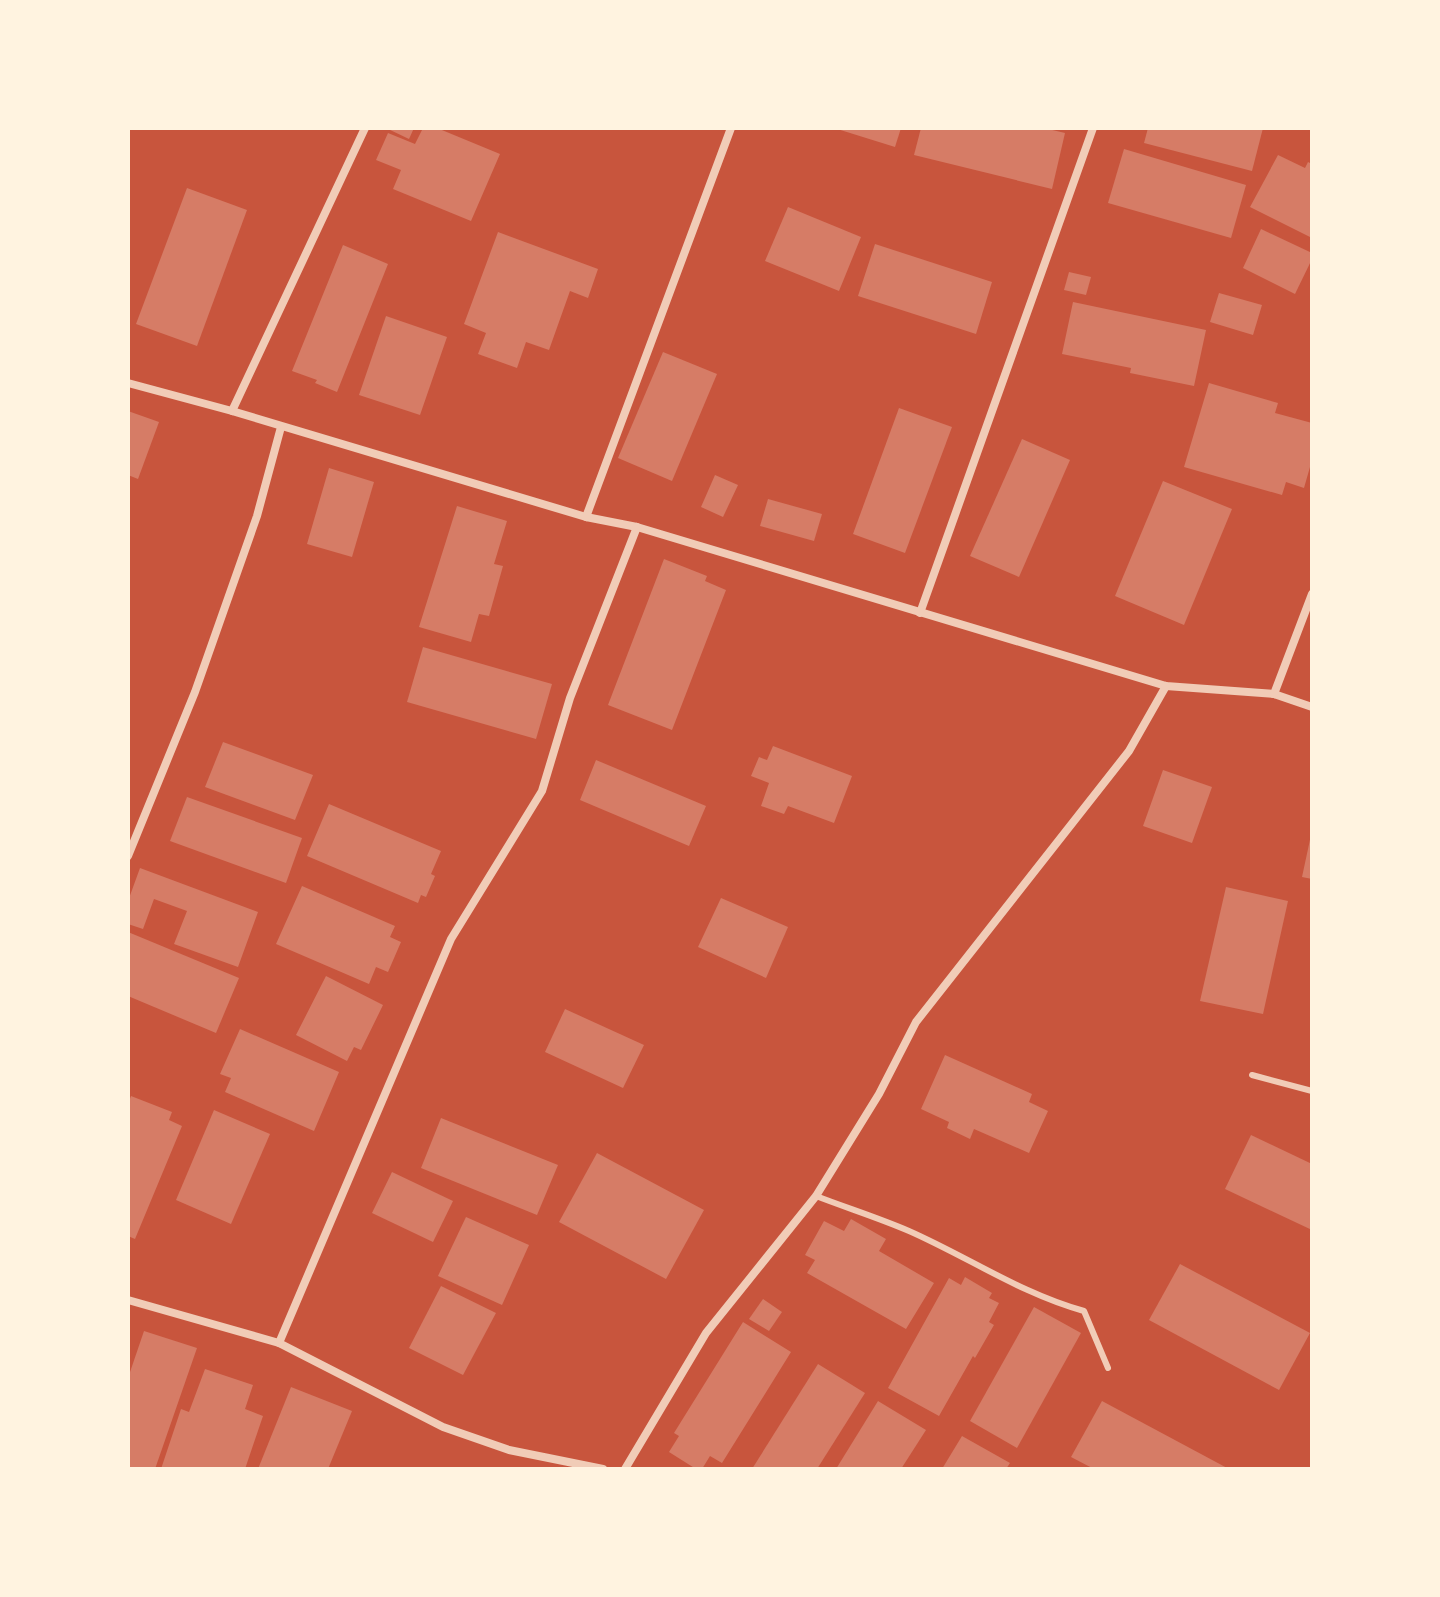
<svg xmlns="http://www.w3.org/2000/svg" width="1440" height="1597" viewBox="0 0 1440 1597" font-family="'Sofia Sans Condensed',sans-serif">
  <rect width="100%" height="100%" fill="#c8553d"/>
  <g fill="#d67c66">
    <path d="M386,128h28l-5,11z"/>
    <path d="M423,128h14l63,26 -29,67 -78,-32 8,-19 -25,-10 12,-27 27,11z"/>
    <path d="M834,128h67l-6,19z"/>
    <path d="M921,128h123l21,5 -13,56 -138,-34z"/>
    <path d="M1148,128h115l-11,43 -108,-28z"/>
    <path d="M1124,149l122,36 -15,53 -123,-35z"/>
    <path d="M1278,155l27,13 3,-6 4,2v74l-62,-31z"/>
    <path d="M187,188l60,22 -50,136 -61,-22z"/>
    <path d="M788,207l73,30 -22,54 -74,-30z"/>
    <path d="M1261,229l51,24v6l-17,35 -52,-26z"/>
    <path d="M498,232l100,37 -10,29 -18,-7 -21,59 -23,-8 -9,26 -39,-14 8,-21 -22,-9z"/>
    <path d="M875,244l117,38 -16,52 -118,-38z"/>
    <path d="M343,245l45,19 -51,128 -22,-9 2,-3 -25,-9z"/>
    <path d="M1069,272l22,5 -5,18 -22,-5z"/>
    <path d="M1219,293l43,12 -9,30 -43,-13z"/>
    <path d="M1073,302l133,28 -12,56 -64,-13 1,-5 -69,-14z"/>
    <path d="M386,316l61,21 -27,78 -61,-20z"/>
    <path d="M663,352l54,22 -45,107 -54,-23z"/>
    <path d="M1209,383l69,20 -3,10 37,10v37l-8,28 -18,-6 -4,13 -98,-28z"/>
    <path d="M899,408l53,19 -47,126 -52,-19z"/>
    <path d="M128,411l31,11 -21,57 -10,-4z"/>
    <path d="M1022,439l48,21 -51,117 -49,-21z"/>
    <path d="M329,468l45,14 -22,75 -45,-13z"/>
    <path d="M715,475l23,10 -15,32 -22,-10z"/>
    <path d="M1163,481l69,28 -48,116 -69,-29z"/>
    <path d="M768,499l54,15 -8,27 -54,-15z"/>
    <path d="M457,506l50,15 -13,43 9,2 -14,50 -10,-2 -8,28 -52,-15z"/>
    <path d="M664,559l43,17 -2,5 21,9 -54,140 -64,-25z"/>
    <path d="M423,647l129,37 -16,55 -129,-37z"/>
    <path d="M223,742l90,33 -18,45 -90,-33z"/>
    <path d="M773,746l79,30 -18,47 -46,-17 -4,8 -23,-8 8,-23 -18,-7 8,-19 8,3z"/>
    <path d="M596,760l110,46 -17,40 -109,-46z"/>
    <path d="M1163,770l49,17 -20,56 -49,-17z"/>
    <path d="M187,797l115,41 -16,45 -116,-42z"/>
    <path d="M329,804l112,47 -10,23 4,2 -9,21 -5,-2 -3,8 -111,-47z"/>
    <path d="M1311,835h1v44l-10,-2z"/>
    <path d="M140,868l118,44 -20,55 -64,-23 13,-33 -33,-12 -11,30 -15,-5v-23z"/>
    <path d="M302,886l93,40 -5,11 11,5 -13,30 -12,-5 -7,17 -93,-40z"/>
    <path d="M1226,887l62,14 -25,113 -63,-13z"/>
    <path d="M721,898l67,29 -22,51 -68,-31z"/>
    <path d="M128,932l111,46 -23,55 -88,-37z"/>
    <path d="M326,976l57,29 -22,45 -7,-3 -7,14 -51,-26z"/>
    <path d="M565,1009l79,36 -21,43 -78,-36z"/>
    <path d="M240,1029l99,43 -25,59 -89,-39 6,-14 -11,-4z"/>
    <path d="M945,1055l87,39 -3,8 19,9 -19,42 -55,-24 -4,10 -23,-11 2,-6 -28,-13z"/>
    <path d="M131,1096l41,16 -3,8 13,6 -47,113 -7,-3v-132z"/>
    <path d="M214,1110l56,24 -39,90 -55,-24z"/>
    <path d="M441,1118l117,47 -21,50 -116,-47z"/>
    <path d="M1251,1135l61,29v66l-87,-41z"/>
    <path d="M597,1153l107,57 -38,69 -107,-57z"/>
    <path d="M392,1172l61,29 -20,41 -61,-29z"/>
    <path d="M466,1217l63,28 -27,60 -64,-29z"/>
    <path d="M851,1219l35,20 -7,12 55,32 -28,46 -99,-56 8,-13 -10,-5 19,-34 20,10z"/>
    <path d="M1180,1264l130,69 -31,57 -130,-70z"/>
    <path d="M965,1277l27,16 -3,5 10,5 -10,19 5,3 -19,33 -2,-2 -34,60 -51,-28 61,-110 12,7z"/>
    <path d="M441,1286l55,27 -33,62 -54,-27z"/>
    <path d="M763,1299l19,13 -13,19 -20,-12z"/>
    <path d="M1034,1307l47,26 -64,115 -47,-27z"/>
    <path d="M743,1322l48,30 -69,111 -12,-7 -8,13h-6l-27,-17 10,-16 -5,-3z"/>
    <path d="M144,1331l53,17 -42,121h-24l-3,-1v-90z"/>
    <path d="M818,1364l47,29 -48,76h-65z"/>
    <path d="M205,1369l48,16 -8,24 18,7 -18,53h-84l20,-60 8,3z"/>
    <path d="M291,1387l61,24 -24,58h-70z"/>
    <path d="M878,1401l48,29 -25,39h-65z"/>
    <path d="M1102,1401l127,68h-135l-23,-12z"/>
    <path d="M962,1436l48,27 -4,6h-64z"/>
  </g>
  <g fill="none" stroke-linecap="round" stroke-linejoin="round">
    <g stroke="#f1ccb7" stroke-width="6">
      <path d="M1252,1075l60,16"/>
      <path d="M816,1196c31,12 63,22 93,35 59,26 113,63 175,80l24,57"/>
    </g>
    <g stroke="#f1ccb7" stroke-width="8">
      <path d="M128,383l104,28 354,106 51,10 529,159 108,8 38,13"/>
      <path d="M232,411l133,-283"/>
      <path d="M586,517l145,-389"/>
      <path d="M920,613l173,-485"/>
      <path d="M1274,694l38,-100"/>
      <path d="M128,856l67,-164 62,-176 24,-89"/>
      <path d="M128,1300l151,43 164,84 66,23 94,19"/>
      <path d="M279,1343l172,-404 91,-148 28,-93 67,-171"/>
      <path d="M625,1469l81,-136 110,-137 63,-102 37,-72 213,-271 37,-65"/>
    </g>
  </g>
  <rect width="1440" height="1597" fill="none" stroke="#fff3e0" stroke-width="260"/>
</svg>
